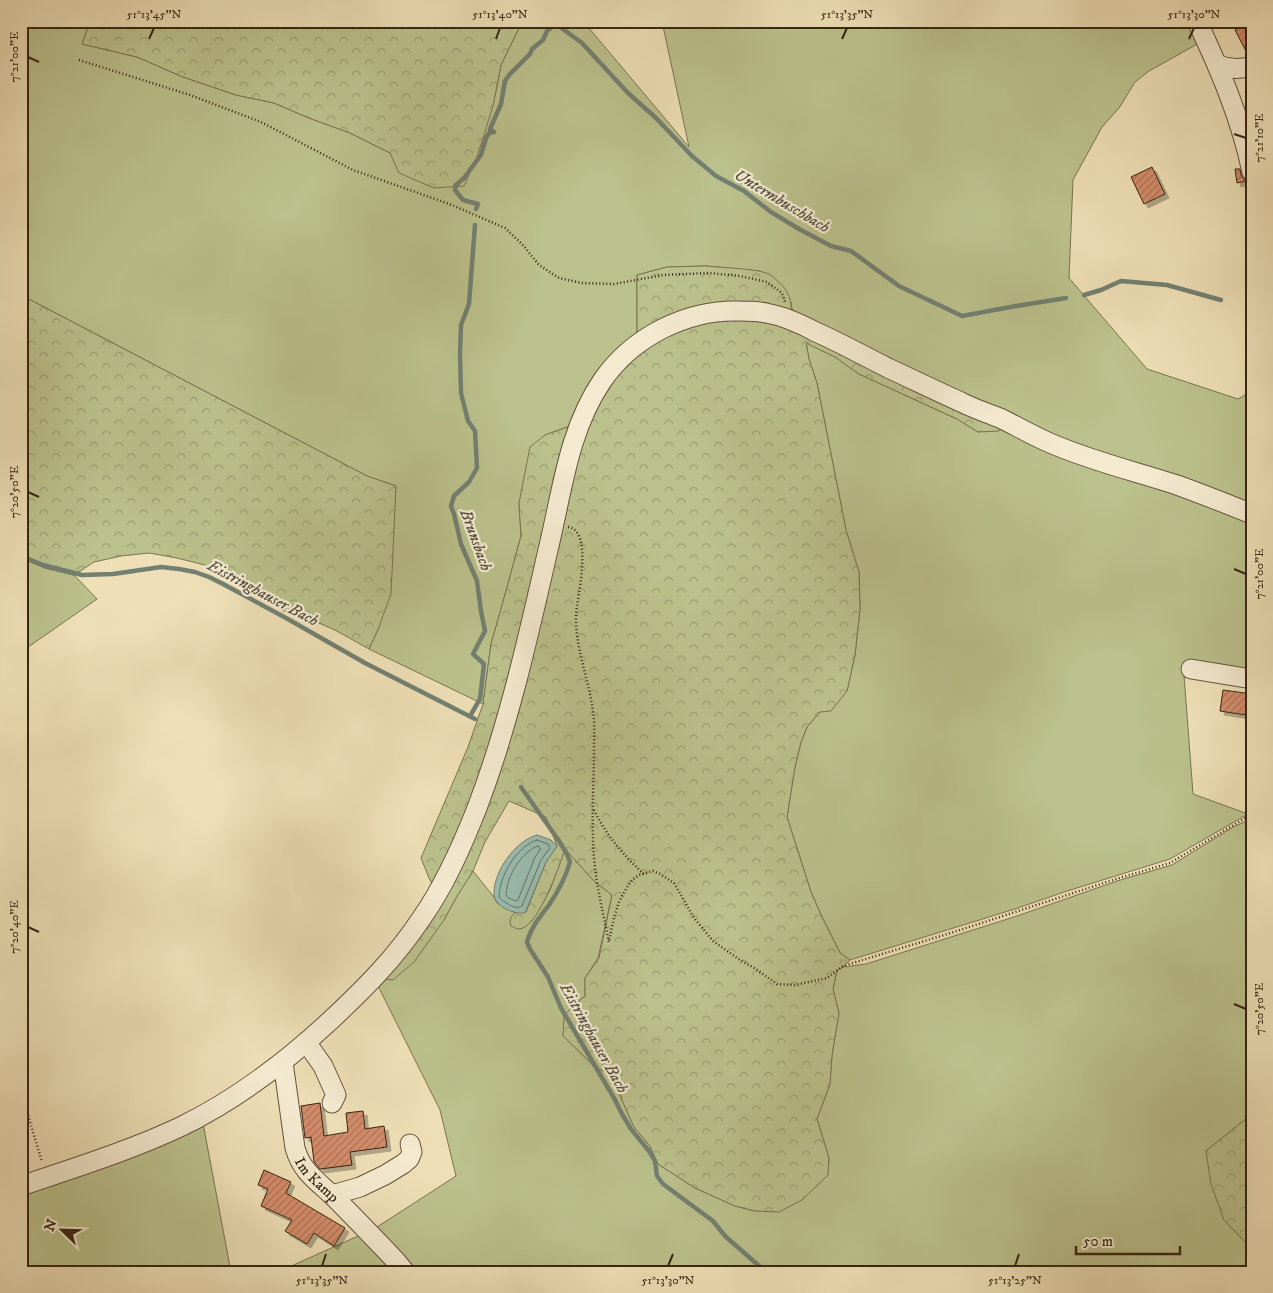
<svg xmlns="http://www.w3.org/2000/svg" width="1273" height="1293" viewBox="0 0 1273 1293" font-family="'IM FELL DW Pica',serif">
  <defs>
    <pattern id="forest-crowns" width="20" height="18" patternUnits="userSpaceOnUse" patternTransform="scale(1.25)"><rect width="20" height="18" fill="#bbc18c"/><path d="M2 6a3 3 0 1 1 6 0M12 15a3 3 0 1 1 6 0" fill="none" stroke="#999d71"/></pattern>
    <pattern id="building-hatch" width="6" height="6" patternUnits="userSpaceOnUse" patternTransform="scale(1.25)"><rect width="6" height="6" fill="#d38c6a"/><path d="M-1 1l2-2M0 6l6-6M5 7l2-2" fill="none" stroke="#ac7256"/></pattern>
    <filter id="shadow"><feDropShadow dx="4" dy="4" stdDeviation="0" flood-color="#0004"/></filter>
  </defs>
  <rect width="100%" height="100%" fill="#eedfb6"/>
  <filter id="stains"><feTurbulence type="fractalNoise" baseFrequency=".004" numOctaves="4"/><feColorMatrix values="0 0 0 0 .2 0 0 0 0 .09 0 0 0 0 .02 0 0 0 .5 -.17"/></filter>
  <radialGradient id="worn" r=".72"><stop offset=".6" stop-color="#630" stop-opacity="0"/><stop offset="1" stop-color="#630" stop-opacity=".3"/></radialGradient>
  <g fill="#bbc18c" stroke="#797350">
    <path d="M21,21h69l-8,23 55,13 46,20 53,18 38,8 35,15 41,15 40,20 103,-47 8,-41 17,-35 9,-9h56l106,126 -26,-121 2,-5h526l10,21 -52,29 -14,11 -16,26 -17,19 -29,53 -4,98 78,91 91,30 14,-8v119l-171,-60 -258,-118 -31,-23 -1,-7 -31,-31 -54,-5 -39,1 -30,8v63l-64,87 -28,10 -26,68 2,33 -15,55 -15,53 -8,60 -114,-55 10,-22 17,-141 -29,-10 -346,-181z"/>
    <path d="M806,342l29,15 24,17 98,45 21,13 24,-9 250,95v151l-69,-7 10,132 55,20 -78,45 -106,33 -46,16 -168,52 -10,-7 -18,-36 -11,-25 -24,-75 8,-50 6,-25 6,-15 13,-15 27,-21 8,-36 5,-46 -1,-37 -13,-42 -29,-147 -8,-24z"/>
    <path d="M21,558l24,10 29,7 23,24 -76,53z"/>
    <path d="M1251,819l1,2v293l-46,37 18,69 28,29v23h-772l-8,-3 -2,3h-60l-36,-43 82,-53 -16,-66 -65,-130 69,-60 13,-24 16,-25 21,26 3,6 18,10 -4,4 20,5 19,-32 15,-41 29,32 18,14 -14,63 -13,20v18l-13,11 -9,29 32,31 20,9 6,22 13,29 16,19 8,18 37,24 40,18 20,5 59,-23 14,-13 1,-17 -12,-39 13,-35 2,-29 7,-42 -6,-23 4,-20 6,-3 23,-3 151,-48 100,-35 55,-16 61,-38z"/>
    <path d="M202,1118l29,154h-210v-81z"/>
    <path d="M367,1232l33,40h-122z"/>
  </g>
  <g fill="url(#forest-crowns)" stroke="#797350">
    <path d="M90,21h437l-9,9 -17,35 -8,41 -16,51 -13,29 -30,2 -35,-15 -9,-20 -40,-20 -41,-15 -35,-15 -38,-8 -53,-18 -46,-20 -55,-13z"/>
    <path d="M706,266c16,2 49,2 63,8 4,2 8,7 12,10 10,11 12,22 9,36l212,103 -3,8 -21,1 -21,-13 -98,-45 -24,-17 -29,-14 3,16 8,24 29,147 13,42 1,37 -5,46 -8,36 -16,20 -11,1 -13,15 -6,15 -6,25 -8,50 24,75 11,25 18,36 10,7 -7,7 -6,3 -4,19 6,24 -7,42 -2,29 -13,35 12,39 -1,17 -26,25 -23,12 -24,-1 -20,-5 -40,-18 -37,-24 -8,-18 -16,-19 -13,-29 -6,-22 -20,-9 -32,-31 1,-20 8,-9 13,-11v-18l14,-20 13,-63 -18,-14 -29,-32c-6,18 -25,72 -42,79 -5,2 -8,0 -12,-2l-1,-4 1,-5 4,-4 11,-1 20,-50 11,-16 -11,-29 -37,-16 -24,41 -12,29 -16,25 -13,24 -30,42 -21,18 -7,-1 -2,-5 53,-80 -8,-16 -8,-20 47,-111 15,-43 8,-60 15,-53 15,-55 -2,-33 11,-56 15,-12 28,-10 64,-87v-63l30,-8z"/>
    <path d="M21,295l346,181 29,10 -5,108 -12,33 -10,22 -34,-19 -23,-10 -28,-9 -33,-19 -10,-12 -36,-15 -28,-7 -28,-5 -28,3 -27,6 -20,13 -29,-7 -24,-10z"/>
    <path d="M1252,1114v135l-28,-29 -13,-36 -5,-33z"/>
  </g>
  <path fill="#99bcaf" stroke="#728071" d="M537,835l14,5 6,6 -11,16 -21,51c-3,0 -8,0 -11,-1 -8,-2 -19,-8 -20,-17 -1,-23 21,-54 43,-60z"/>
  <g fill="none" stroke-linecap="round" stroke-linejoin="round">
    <g stroke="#687061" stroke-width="1">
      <path d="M537,840l11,4 2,4 -9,12 -19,46c-5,3 -9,1 -14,-2 -3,-2 -8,-4 -9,-8 0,-1 1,-6 1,-8 4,-18 18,-42 37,-48z"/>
      <path d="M538,846l2,2v2l-5,7 -17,43 -2,1c-3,-1 -9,-3 -10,-6 0,-1 1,-8 1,-8 3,-15 16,-36 31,-41z"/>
    </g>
    <g stroke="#728071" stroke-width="4.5">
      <path d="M556,24l26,19 46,50 28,25 36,38 24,20 28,15 27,21 28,17 32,17 20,5 48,35 63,30 54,-10 50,-8"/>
      <path d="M476,209l2,-5 -15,-4 -8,-10 1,-5 8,-7 17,-23 5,-17 3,-5 5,-1 -4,-3 11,-25 4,-23 4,-6 21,-21 2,-5 11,-9 4,-9 12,-10"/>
      <path d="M1084,295l17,-5 20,-9 46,4 54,15"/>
      <path d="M21,556l22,9 39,10 31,-1 48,-7 18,2 16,3 14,5 14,7 63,34 79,45 110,56"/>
      <path d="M470,716l10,-17 4,-35 -11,-10 12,-23 -4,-20 -4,-30 -16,-37 -7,-30 -3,-8 3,-10 15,-14 8,-14 -2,-37 -7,-10 -7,-28 -1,-38 1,-30 8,-21 6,-79"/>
      <path d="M521,787l38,54 8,13 3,8c-4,14 -13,31 -21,43 -9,12 -18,22 -22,37l3,7 18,28 13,31 53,90 8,16 9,15 18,22 6,10 2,15 6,8 50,37 12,15 41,36"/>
    </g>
  </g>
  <g fill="url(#building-hatch)" stroke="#372513" filter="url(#shadow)">
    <path d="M1250,21h2v34h-4l-13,-25z"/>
    <path d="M1152,167l13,27 -21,10 -13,-27z"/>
    <path d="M1235,169h5l1,6 3,4 2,2 -9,2z"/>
    <path d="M1223,690l29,4v22l-32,-5z"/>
    <path d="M320,1103l4,33 24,-4 -2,-19 17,-2 2,18 19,-3 3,21 -37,5 2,13 -32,4 -6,-7 -3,-25 -6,1 -4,-32z"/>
    <path d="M264,1170l27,12 -5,11 59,35 -11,18 -20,-13 -7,11 -22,-13 7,-11 -31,-14 7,-17 -10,-4z"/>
  </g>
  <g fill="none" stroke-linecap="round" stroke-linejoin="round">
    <defs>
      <g id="minor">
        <path d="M1197,21c23,49 44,98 55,151"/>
        <path d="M1218,65c11,4 22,5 34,1"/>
        <path d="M1191,669l61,10"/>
        <path d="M306,1042l17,24 13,29 -4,8"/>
        <path id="s1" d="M283,1062l12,86c7,25 24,34 41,51 20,20 40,41 60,62l9,11"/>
        <path d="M21,1186c53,-18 108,-35 159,-59 56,-27 107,-66 152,-108 34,-32 63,-61 89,-100 24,-34 41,-73 56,-111 32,-84 51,-171 71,-258 14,-57 20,-119 54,-169 30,-44 85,-72 138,-70 8,0 18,0 26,2 18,3 35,11 50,19 25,11 48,24 72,36 24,11 48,23 73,34 13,7 27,11 41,17 16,8 32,17 48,24 41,18 84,28 127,42 25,9 50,19 75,29"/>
        <path d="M332,1195l28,-8 25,-12 18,-11 6,-5 3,-7 -2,-8"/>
      </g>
    </defs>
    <use href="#minor" stroke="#65543c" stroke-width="21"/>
    <g stroke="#372513" stroke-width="2.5" stroke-dasharray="1 2.5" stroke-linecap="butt">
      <path d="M79,60l111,35 71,27 92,48 99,35 53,23 17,16 17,21 20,13 23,5 32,1 49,-9 46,-2 31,3 27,6 15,11 3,9"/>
      <path d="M568,527c26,4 9,70 8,88 -1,33 13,64 17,97 2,11 1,23 1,34 0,31 -2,61 -1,91 0,36 9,71 16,105l5,-25 5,-15 7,-13 6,-9 7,-5 14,-4 7,3 14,9 20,35 19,23 27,19 16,9 21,15 18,1 32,-7 16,-12 114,-35 159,-52 54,-16 82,-49"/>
      <path d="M594,810c12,25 30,46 50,64"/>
      <path d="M21,1092l21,70"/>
    </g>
    <use href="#minor" stroke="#f4ead0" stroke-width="19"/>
  </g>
  <path fill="none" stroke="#372513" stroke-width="2" d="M149,39l5,-11M496,39l4,-11M842,39l5,-11M1189,39l5,-11M28,57l11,5M1234,134l12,4M28,492l11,5M1234,569l12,5M28,927l11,5M1234,1004l12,5M322,1266l4,-12M668,1266l5,-12M1015,1266l4,-12"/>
  <g text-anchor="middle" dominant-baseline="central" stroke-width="4.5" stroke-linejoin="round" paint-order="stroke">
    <g font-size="15" fill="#372513" stroke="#f4ead0">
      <text stroke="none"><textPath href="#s1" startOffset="126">Im Kamp</textPath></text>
    </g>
    <g font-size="16" font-style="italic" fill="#545242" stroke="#f4ead0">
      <text transform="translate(782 201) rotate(31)">Untermbuschbach</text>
      <text transform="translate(476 540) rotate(70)">Brunsbach</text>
      <text transform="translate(263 593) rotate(28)">Eistringhauser Bach</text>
      <text transform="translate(594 1038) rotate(61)">Eistringhauser Bach</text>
    </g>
  </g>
  <rect width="1273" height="1293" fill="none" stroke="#eedfb6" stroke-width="55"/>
  <g transform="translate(62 1230) rotate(293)" stroke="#f4ead0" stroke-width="4" paint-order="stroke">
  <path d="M0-4L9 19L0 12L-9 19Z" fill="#372513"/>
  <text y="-8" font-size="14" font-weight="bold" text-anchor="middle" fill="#372513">N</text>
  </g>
  <path d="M1076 1246v8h104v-8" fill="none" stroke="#372513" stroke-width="2.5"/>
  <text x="1083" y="1246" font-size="15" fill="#372513" stroke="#f4ead0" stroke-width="4" paint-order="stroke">50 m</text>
  <rect x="28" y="28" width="1218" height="1238" fill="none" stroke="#372513" stroke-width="2"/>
  <g font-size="12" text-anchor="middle" fill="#372513">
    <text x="154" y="18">51°13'45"N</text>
    <text x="500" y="18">51°13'40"N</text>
    <text x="847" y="18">51°13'35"N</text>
    <text x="1194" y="18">51°13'30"N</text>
    <text transform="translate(14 57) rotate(-90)" y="4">7°21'00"E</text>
    <text transform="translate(1259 138) rotate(-90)" y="4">7°21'10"E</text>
    <text transform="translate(14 492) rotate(-90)" y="4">7°20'50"E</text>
    <text transform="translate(1259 574) rotate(-90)" y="4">7°21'00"E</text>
    <text transform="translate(14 927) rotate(-90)" y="4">7°20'40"E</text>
    <text transform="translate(1259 1009) rotate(-90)" y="4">7°20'50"E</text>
    <text x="322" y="1284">51°13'35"N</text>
    <text x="668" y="1284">51°13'30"N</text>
    <text x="1015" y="1284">51°13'25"N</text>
  </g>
  <rect width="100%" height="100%" filter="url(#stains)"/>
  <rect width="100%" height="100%" fill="url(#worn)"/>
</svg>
